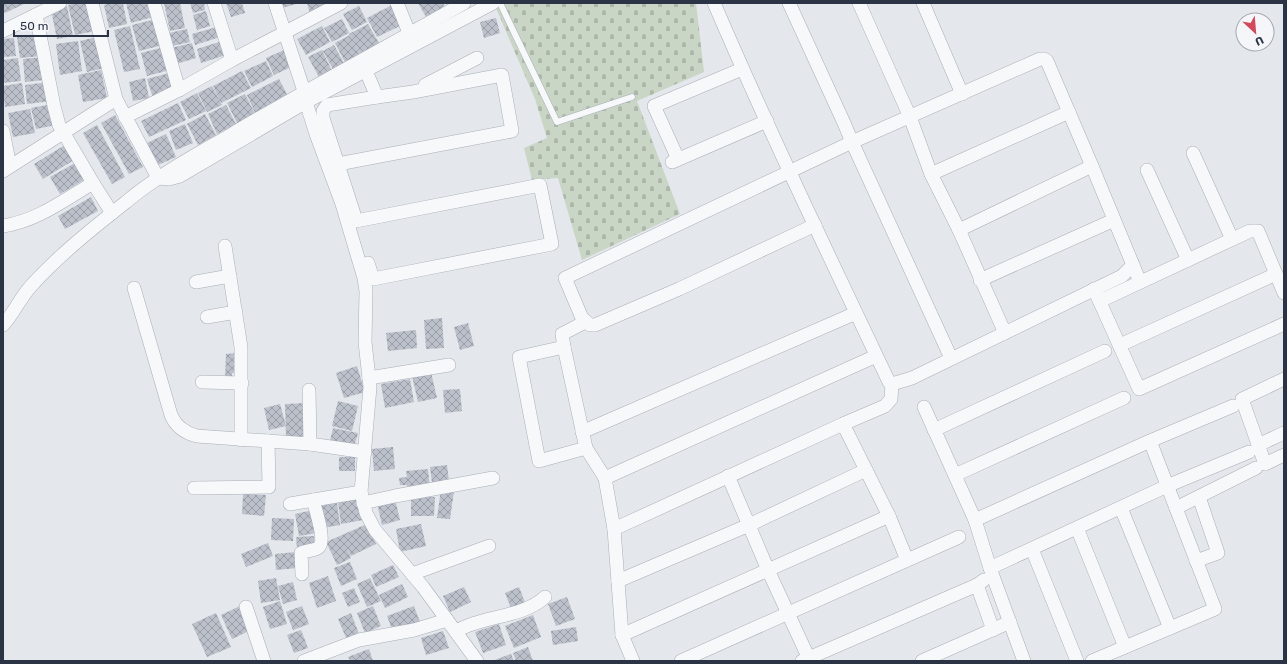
<svg xmlns="http://www.w3.org/2000/svg" width="1287" height="664" viewBox="0 0 1287 664" font-family="Rubik,sans-serif">
  <defs>
    <pattern id="cemetery-stones" width="16" height="16" patternUnits="userSpaceOnUse"><rect width="16" height="16" fill="#c9d6c5"/><path d="M2 7V4a2 2 0 0 1 4 0v3zM10 15v-3a2 2 0 0 1 4 0v3z" fill="#adb8ab"/></pattern>
    <pattern id="building-cross-hatch" width="8" height="8" patternUnits="userSpaceOnUse"><rect width="8" height="8" fill="#bbc0ca"/><path d="M0 0l8 8M0 8l8-8" fill="none" stroke="#989da6"/></pattern>
  </defs>
  <rect width="100%" height="100%" fill="#e4e7ec"/>
  <path fill="url(#cemetery-stones)" d="M505,3h191l8,69 -67,29 43,113 -98,46 -24,-82 -26,2 -8,-32 23,-10 -12,-39 -39,-91z"/>
  <g fill="url(#building-cross-hatch)">
    <path d="M3,3h23l-21,10 -2,-3z"/>
    <path d="M76,3h13l6,28 -20,4 -7,-30z"/>
    <path d="M111,3h12l4,21 -18,4 -5,-23z"/>
    <path d="M126,3h24l3,14 -22,6z"/>
    <path d="M164,3h16l5,25 -15,3z"/>
    <path d="M190,3h14l1,7 -12,3z"/>
    <path d="M226,3h16l3,10 -14,4z"/>
    <path d="M280,3h20l-18,5z"/>
    <path d="M307,3h17l2,7 -16,4z"/>
    <path d="M418,3h25l2,4 -19,10z"/>
    <path d="M392,5l10,20 -25,12 -10,-19z"/>
    <path d="M67,6l6,30 -16,3 -6,-29z"/>
    <path d="M359,6l8,16 -15,8 -9,-16z"/>
    <path d="M206,11l4,15 -13,4 -4,-15z"/>
    <path d="M496,18l4,15 -16,5 -4,-16z"/>
    <path d="M156,19l7,26 -24,6 -7,-26z"/>
    <path d="M342,19l7,14 -17,9 -8,-14z"/>
    <path d="M368,24l13,23 -19,10 -13,-23z"/>
    <path d="M130,26l10,43 -16,3 -10,-42z"/>
    <path d="M322,26l8,16 -24,13 -9,-16z"/>
    <path d="M217,27l3,10 -25,8 -3,-11z"/>
    <path d="M187,29l3,13 -18,4 -3,-13z"/>
    <path d="M38,35l3,21 -21,2 -3,-21z"/>
    <path d="M350,35l12,23 -15,8 -12,-23z"/>
    <path d="M97,37l7,31 -17,4 -7,-31z"/>
    <path d="M14,38l2,18 -13,1v-18z"/>
    <path d="M78,41l4,30 -22,4 -4,-31z"/>
    <path d="M222,41l4,14 -25,8 -4,-14z"/>
    <path d="M192,43l4,15 -20,6 -5,-16z"/>
    <path d="M334,45l11,20 -11,6 -11,-20z"/>
    <path d="M164,47l6,23 -23,6 -6,-23z"/>
    <path d="M284,50l7,17 -17,8 -8,-17z"/>
    <path d="M322,50l10,21 -13,6 -11,-20z"/>
    <path d="M42,57l2,23 -19,2 -2,-23z"/>
    <path d="M18,58l3,23 -18,2v-23z"/>
    <path d="M266,61l7,15 -21,11 -8,-16z"/>
    <path d="M101,70l6,28 -24,4 -5,-27z"/>
    <path d="M242,71l9,17 -30,15 -8,-17z"/>
    <path d="M169,73l6,19 -22,6 -6,-19z"/>
    <path d="M145,78l4,20 -16,3 -4,-19z"/>
    <path d="M279,79l9,17 -33,17 -8,-18z"/>
    <path d="M49,82l2,19 -24,3 -2,-19z"/>
    <path d="M22,83l3,21 -20,3 -2,-21z"/>
    <path d="M212,86l10,19 -15,7 -9,-19z"/>
    <path d="M197,93l9,18 -17,8 -9,-17z"/>
    <path d="M245,94l10,20 -18,9 -10,-20z"/>
    <path d="M178,103l8,17 -37,17 -8,-16z"/>
    <path d="M52,104l4,21 -20,4 -5,-21z"/>
    <path d="M226,105l10,19 -19,10 -9,-20z"/>
    <path d="M30,109l5,24 -22,4 -5,-24z"/>
    <path d="M205,114l11,21 -18,10 -11,-21z"/>
    <path d="M115,115l28,52 -14,7 -28,-51z"/>
    <path d="M185,124l8,19 -17,7 -7,-19z"/>
    <path d="M97,125l28,52 -13,7 -29,-51z"/>
    <path d="M166,134l10,23 -18,8 -11,-22z"/>
    <path d="M65,145l9,15 -31,19 -9,-15z"/>
    <path d="M75,163l10,16 -25,15 -10,-17z"/>
    <path d="M91,197l7,14 -33,18 -7,-13z"/>
    <path d="M442,318l2,30 -18,1 -2,-29z"/>
    <path d="M468,323l6,23 -14,4 -6,-23z"/>
    <path d="M416,330l1,18 -29,3 -2,-18z"/>
    <path d="M237,353v20h-5v6h-7l1,-25z"/>
    <path d="M357,366l8,26 -21,6 -8,-25z"/>
    <path d="M431,372l6,26 -19,4 -6,-26z"/>
    <path d="M410,379l4,23 -29,6 -4,-24z"/>
    <path d="M460,389l2,22 -17,2 -2,-23z"/>
    <path d="M338,401l20,5 -6,25 -20,-5z"/>
    <path d="M307,403l1,34 -22,1 -1,-34z"/>
    <path d="M280,404l6,22 -17,4 -5,-22z"/>
    <path d="M333,428l25,5 -4,14 -24,-6z"/>
    <path d="M393,447l2,22 -21,2 -2,-22z"/>
    <rect x="339" y="457" width="16" height="14"/>
    <path d="M447,465l2,16 -17,2 -2,-16z"/>
    <path d="M428,469l2,20 -22,2 -1,-6h-7l-1,-7 8,-1 -1,-6z"/>
    <path d="M441,489l13,2 -4,28 -13,-1z"/>
    <path d="M243,494l23,1 -2,21 -22,-2z"/>
    <path d="M411,496l24,1 -1,19h-23z"/>
    <path d="M360,499l3,21 -22,4 -3,-22z"/>
    <path d="M395,499l5,21 -18,5 -5,-22z"/>
    <path d="M337,503l3,22 -18,3 -4,-22z"/>
    <path d="M313,510l4,23 -18,3 -4,-22z"/>
    <path d="M272,518l22,1 -1,22 -22,-1z"/>
    <path d="M367,524l9,20 -25,12 -5,-10 5,12 -14,7 -11,-23z"/>
    <path d="M421,524l5,22 -26,6 -4,-23z"/>
    <path d="M314,536l1,10 -18,2 -1,-11z"/>
    <path d="M268,543l5,13 -27,11 -5,-13z"/>
    <path d="M296,552l1,16 -21,2 -1,-16z"/>
    <path d="M350,562l7,17 -16,7 -7,-18z"/>
    <path d="M393,565l6,12 -23,10 -5,-12z"/>
    <path d="M328,576l8,25 -19,7 -8,-25z"/>
    <path d="M276,578l4,22 -19,3 -3,-22z"/>
    <path d="M370,578l11,23 -14,6 -10,-23z"/>
    <path d="M293,582l4,18 -14,4 -5,-18z"/>
    <path d="M402,584l6,13 -23,11 -6,-13z"/>
    <path d="M464,587l7,15 -21,10 -7,-16z"/>
    <path d="M519,587l7,18 -14,6 -7,-18z"/>
    <path d="M354,588l6,14 -12,5 -6,-14z"/>
    <path d="M567,597l8,22 -19,7 -8,-22z"/>
    <path d="M280,601l7,23 -17,5 -7,-22z"/>
    <path d="M240,606l11,24 -19,9 -11,-24z"/>
    <path d="M302,606l7,18 -16,6 -7,-18z"/>
    <path d="M373,606l8,20 -16,7 -8,-20z"/>
    <path d="M414,606l6,16 -27,10 -6,-16z"/>
    <path d="M216,613l15,34 -24,10 -15,-33z"/>
    <path d="M351,613l8,21 -12,6 -9,-21z"/>
    <path d="M533,615l8,22 -27,11 -9,-22z"/>
    <path d="M499,624l7,21 -23,8 -8,-21z"/>
    <path d="M576,627l2,14 -25,4 -2,-14z"/>
    <path d="M301,630l7,18 -14,5 -7,-18z"/>
    <path d="M443,631l6,17 -23,7 -5,-17z"/>
    <path d="M528,647l5,14h-17l-3,-8z"/>
    <path d="M369,649l4,12h-23l-2,-4z"/>
    <path d="M511,654l3,7h-22z"/>
  </g>
  <g fill="none" stroke-linecap="round" stroke-linejoin="round">
    <defs>
      <path id="lane" d="M500,3l57,119 75,-25"/>
      <g id="street">
        <path d="M92,3l24,96 42,79 11,1 11,-3 126,-74 187,-99"/>
        <path d="M154,3l25,87"/>
        <path d="M214,3l18,57"/>
        <path d="M275,3l29,88 2,11 10,32 26,70 22,74 2,13 -1,51 5,45 -9,105 5,21 9,17 48,57 54,74"/>
        <path d="M397,3l15,37"/>
        <path d="M789,3l55,120 8,19 188,-83h4l3,2 45,105 48,116"/>
        <path d="M859,3l51,114 21,57 28,56 46,103"/>
        <path d="M923,3l39,91"/>
        <path d="M36,15l18,91 5,19 34,58 19,30"/>
        <path d="M3,31l57,-28"/>
        <path d="M425,85l52,-27"/>
        <path d="M125,117l54,-27 53,-30 109,-57"/>
        <path d="M3,131l7,35"/>
        <path d="M1193,153l39,86"/>
        <path d="M678,159l-24,-53 88,-37"/>
        <path d="M672,162l95,-41"/>
        <path d="M338,164l174,-33 -10,-56 -89,17 -36,5"/>
        <path d="M1147,170l41,90"/>
        <path d="M3,171l113,-72"/>
        <path d="M931,174l138,-62"/>
        <path d="M354,214l-31,-96v-7l4,-6 50,-8 -11,-26"/>
        <path d="M356,221l184,-36 12,59 -179,35 -5,-16"/>
        <path d="M815,225l-136,64 -84,36h-5l-8,-7 -17,-40 287,-136 99,216"/>
        <path d="M3,226c34,-5 61,-26 90,-43"/>
        <path d="M959,230l133,-64"/>
        <path d="M225,246l16,101v93"/>
        <path d="M980,280l134,-60"/>
        <path d="M196,282l34,-6"/>
        <path d="M134,288l37,127c5,12 14,18 26,21l113,8"/>
        <path d="M1094,289l45,100 145,-65"/>
        <path d="M1100,301l150,-70h8l26,62"/>
        <path d="M207,317l29,-5"/>
        <path d="M585,322l-23,12 2,13 22,101 19,30 9,51 8,106 11,26"/>
        <path d="M3,325c11,-12 17,-27 28,-39 28,-31 62,-58 95,-84 32,-27 70,-47 106,-68 77,-46 155,-87 232,-131"/>
        <path d="M1120,345l156,-71"/>
        <path d="M564,347l-45,10 20,104 47,-13"/>
        <path d="M369,378l80,-13"/>
        <path d="M1284,379l-42,20 23,65 19,-9"/>
        <path d="M202,382l40,1"/>
        <path d="M892,384l20,-6 210,-102 11,-11"/>
        <path d="M309,390l1,54 55,8"/>
        <path d="M924,407l51,113 15,48 34,93"/>
        <path d="M843,424l46,92 18,44"/>
        <path d="M934,430l171,-79"/>
        <path d="M582,432l274,-119"/>
        <path d="M1258,445l26,-12"/>
        <path d="M955,475l169,-77"/>
        <path d="M728,476l40,94 42,91"/>
        <path d="M605,478l271,-122"/>
        <path d="M194,488l75,-1 -1,-46"/>
        <path d="M363,503l32,-7 98,-18"/>
        <path d="M290,504l71,-12"/>
        <path d="M1121,508l49,120"/>
        <path d="M1176,508l80,-40"/>
        <path d="M975,520l175,-79 83,-35"/>
        <path d="M1077,528l48,119"/>
        <path d="M614,529l229,-105 42,-18 6,-7 1,-15 -3,-2c-60,-126 -120,-251 -175,-379"/>
        <path d="M1032,549l45,112"/>
        <path d="M1196,561l22,-8 -19,-56"/>
        <path d="M990,568l177,-82 82,-34"/>
        <path d="M302,574l-1,-21c5,-3 14,-2 18,-6 7,-7 -4,-39 -6,-47"/>
        <path d="M412,574l77,-28"/>
        <path d="M984,580l-7,5 16,45"/>
        <path d="M618,581l131,-56 117,-55"/>
        <path d="M246,607l18,54"/>
        <path d="M456,631c8,-4 15,-7 23,-9 22,-7 49,-9 66,-25"/>
        <path d="M622,635l267,-119"/>
        <path d="M304,661l55,-21 55,-10 33,-10"/>
        <path d="M681,661l278,-124"/>
        <path d="M802,661l175,-76"/>
        <path d="M922,661l88,-39"/>
        <path d="M1092,661l123,-52 -65,-168"/>
      </g>
    </defs>
    <use href="#lane" stroke="#a9aeb7" stroke-width="7"/>
    <use href="#street" stroke="#a9aeb7" stroke-width="14"/>
    <use href="#lane" stroke="#f7f8fa" stroke-width="6"/>
    <use href="#street" stroke="#f7f8fa" stroke-width="13"/>
  </g>
  <rect width="1287" height="664" fill="none" stroke="#2b3445" stroke-width="8"/>
  <g transform="translate(1255 32) rotate(154)"><circle r="19" fill="#f4f6f9" stroke="#a4a8b1"/>
  <path d="M0-3L7 15L0 10L-7 15Z" fill="#d1495b"/>
  <text y="-6" font-size="11" font-weight="bold" text-anchor="middle" fill="#2b3445">U</text>
  </g>
  <path d="M14 30v6h94v-6" fill="none" stroke="#2b3445" stroke-width="2"/>
  <text x="20" y="30" font-size="12" fill="#2b3445" stroke="#f4f6f9" stroke-width="3" paint-order="stroke">50 m</text>
</svg>
